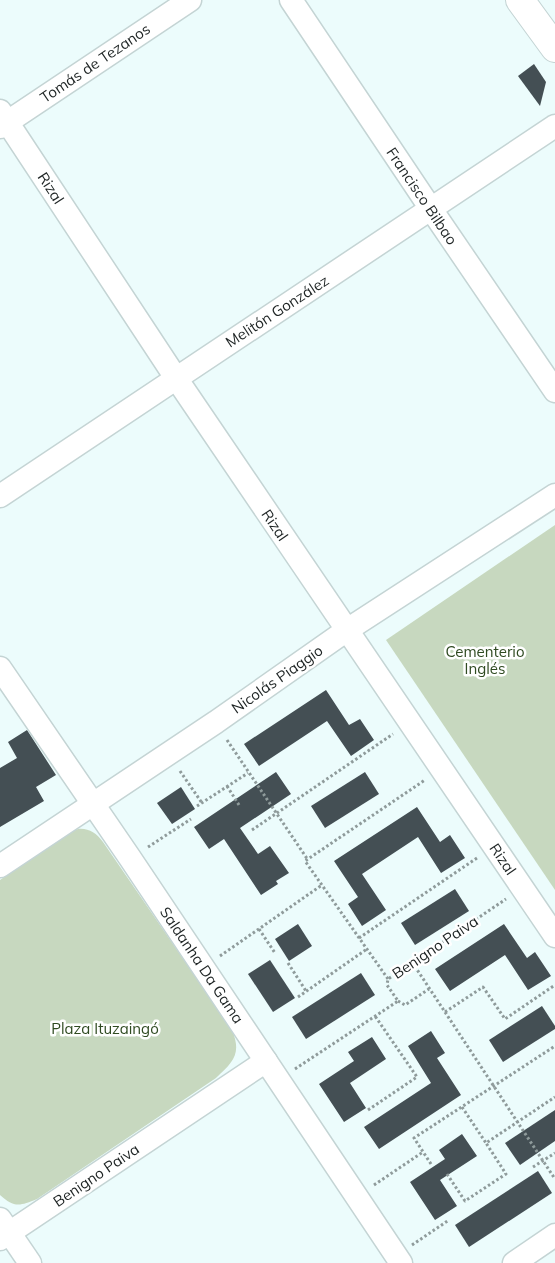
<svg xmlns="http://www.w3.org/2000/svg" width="555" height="1263" viewBox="0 0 555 1263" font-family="Mulish,sans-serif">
  <rect width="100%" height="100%" fill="#ecfcfc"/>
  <g fill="#c7d8bf">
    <path d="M555,525v365l-169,-250z"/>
    <path d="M78,829c11,-1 18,4 25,13l129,188c10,24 1,32 -16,48l-179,121c-17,7 -23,9 -37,-4v-315l60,-41 10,-7z"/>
  </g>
  <g fill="#444f54">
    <path d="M534,64l12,18 -6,24 -22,-30z"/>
    <path d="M326,690l23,35 11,-6 14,21 -23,16 -24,-35 -68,45 -15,-22z"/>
    <path d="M27,730l29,45 -20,12 8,14 -44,26v-59l17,-10 -9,-16z"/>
    <path d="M276,772l15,22 -51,34 18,26 12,-8 19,27 -13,8 2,3 -17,11 -37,-56 -15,10 -15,-22z"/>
    <path d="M365,772l14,22 -54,34 -14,-22z"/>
    <path d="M181,787l14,22 -23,15 -15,-21z"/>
    <path d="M417,807l23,35 10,-7 15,23 -24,15 -23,-36 -56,37 24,36 -24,16 -14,-22 10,-7 -24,-36z"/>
    <path d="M455,889l14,22 -54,34 -14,-22z"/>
    <path d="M298,924l14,22 -23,15 -14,-22z"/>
    <path d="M504,924l23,34 8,-6 16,24 -23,14 -23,-35 -55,36 -15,-22z"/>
    <path d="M270,960l25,38 -22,14 -25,-38z"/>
    <path d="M361,973l14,22 -69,44 -14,-22z"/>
    <path d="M542,1006l13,20v3l-52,33 -14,-22z"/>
    <path d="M431,1031l14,22 -8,5 24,37 -82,54 -15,-22 67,-44 -23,-37z"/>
    <path d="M372,1037l14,22 -36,24 16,25 -22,14 -25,-38 35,-23 -6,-9z"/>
    <path d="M555,1110v31l-35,24 -15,-22z"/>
    <path d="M462,1134l15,22 -37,24 17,26 -22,14 -25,-38 35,-23 -6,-9z"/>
    <path d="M538,1171l14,22 -83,54 -14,-22z"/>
  </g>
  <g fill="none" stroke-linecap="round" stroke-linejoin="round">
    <defs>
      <g id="street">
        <path d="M291,0l140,209 124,182"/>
        <path d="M0,111l176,267 379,558"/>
        <path d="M0,127l190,-127"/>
        <path d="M0,496l555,-370"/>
        <path d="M0,668l130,190 271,405"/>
        <path d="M0,866l216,-144 131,-92 208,-135"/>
        <path d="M0,1219l30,44"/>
        <path d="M0,1239l266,-178"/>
        <path d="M514,1263l41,-28"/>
      </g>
      <path id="secondary" d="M520,0l35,48"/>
    </defs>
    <use href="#street" stroke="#c4d4d4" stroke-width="25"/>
    <use href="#secondary" stroke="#c4d4d4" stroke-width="30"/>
    <g stroke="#8f9b9b" stroke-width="3" stroke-dasharray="2.5 2.5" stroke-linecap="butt">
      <path d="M227,740l81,120"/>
      <path d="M180,771l22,32"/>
      <path d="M227,786l12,19"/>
      <path d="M197,806l51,-33"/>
      <path d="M252,830l141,-96"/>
      <path d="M148,847l43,-28"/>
      <path d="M259,929l16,24"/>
      <path d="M359,938l118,-80"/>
      <path d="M220,956l102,-71"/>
      <path d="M412,962l143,217"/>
      <path d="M288,963l18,28"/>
      <path d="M388,979l-83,-118 120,-81"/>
      <path d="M298,997l69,-48"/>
      <path d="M398,1001l7,4 24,-16"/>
      <path d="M445,1012l38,-25 22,32 50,-34"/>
      <path d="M295,1069l103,-68 -11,-16 1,-6 118,-80"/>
      <path d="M462,1107l24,36 69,-46"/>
      <path d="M368,1110l49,-33 -42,-61"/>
      <path d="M431,1164l-17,-26 141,-92"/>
      <path d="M533,1167l22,-14"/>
      <path d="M447,1174l18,27 41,-27 -20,-31"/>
      <path d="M374,1185l49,-33"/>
      <path d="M412,1245l37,-25"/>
    </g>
    <use href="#street" stroke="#fff" stroke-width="22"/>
    <use href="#secondary" stroke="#fff" stroke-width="28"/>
  </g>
  <g text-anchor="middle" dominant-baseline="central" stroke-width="5" stroke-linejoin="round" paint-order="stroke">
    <g font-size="15" fill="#1d2323" stroke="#fff">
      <text transform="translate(95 63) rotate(-34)">Tomás de Tezanos</text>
      <text transform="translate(51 188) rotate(57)">Rizal</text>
      <text transform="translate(422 196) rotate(56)">Francisco Bilbao</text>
      <text transform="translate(277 311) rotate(-33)">Melitón González</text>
      <text transform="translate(275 525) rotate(56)">Rizal</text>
      <text transform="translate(277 679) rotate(-35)">Nicolás Piaggio</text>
      <text transform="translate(503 859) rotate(56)">Rizal</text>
      <text transform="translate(435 947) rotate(-34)">Benigno Paiva</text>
      <text transform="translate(202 965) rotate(56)">Saldanha Da Gama</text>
      <text transform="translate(96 1175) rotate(-34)">Benigno Paiva</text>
    </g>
    <g font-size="15" fill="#2f4a21" stroke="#fff">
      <text x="485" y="651">Cementerio<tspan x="485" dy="17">Inglés</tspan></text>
      <text x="105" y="1028">Plaza Ituzaingó</text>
    </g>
  </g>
</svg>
